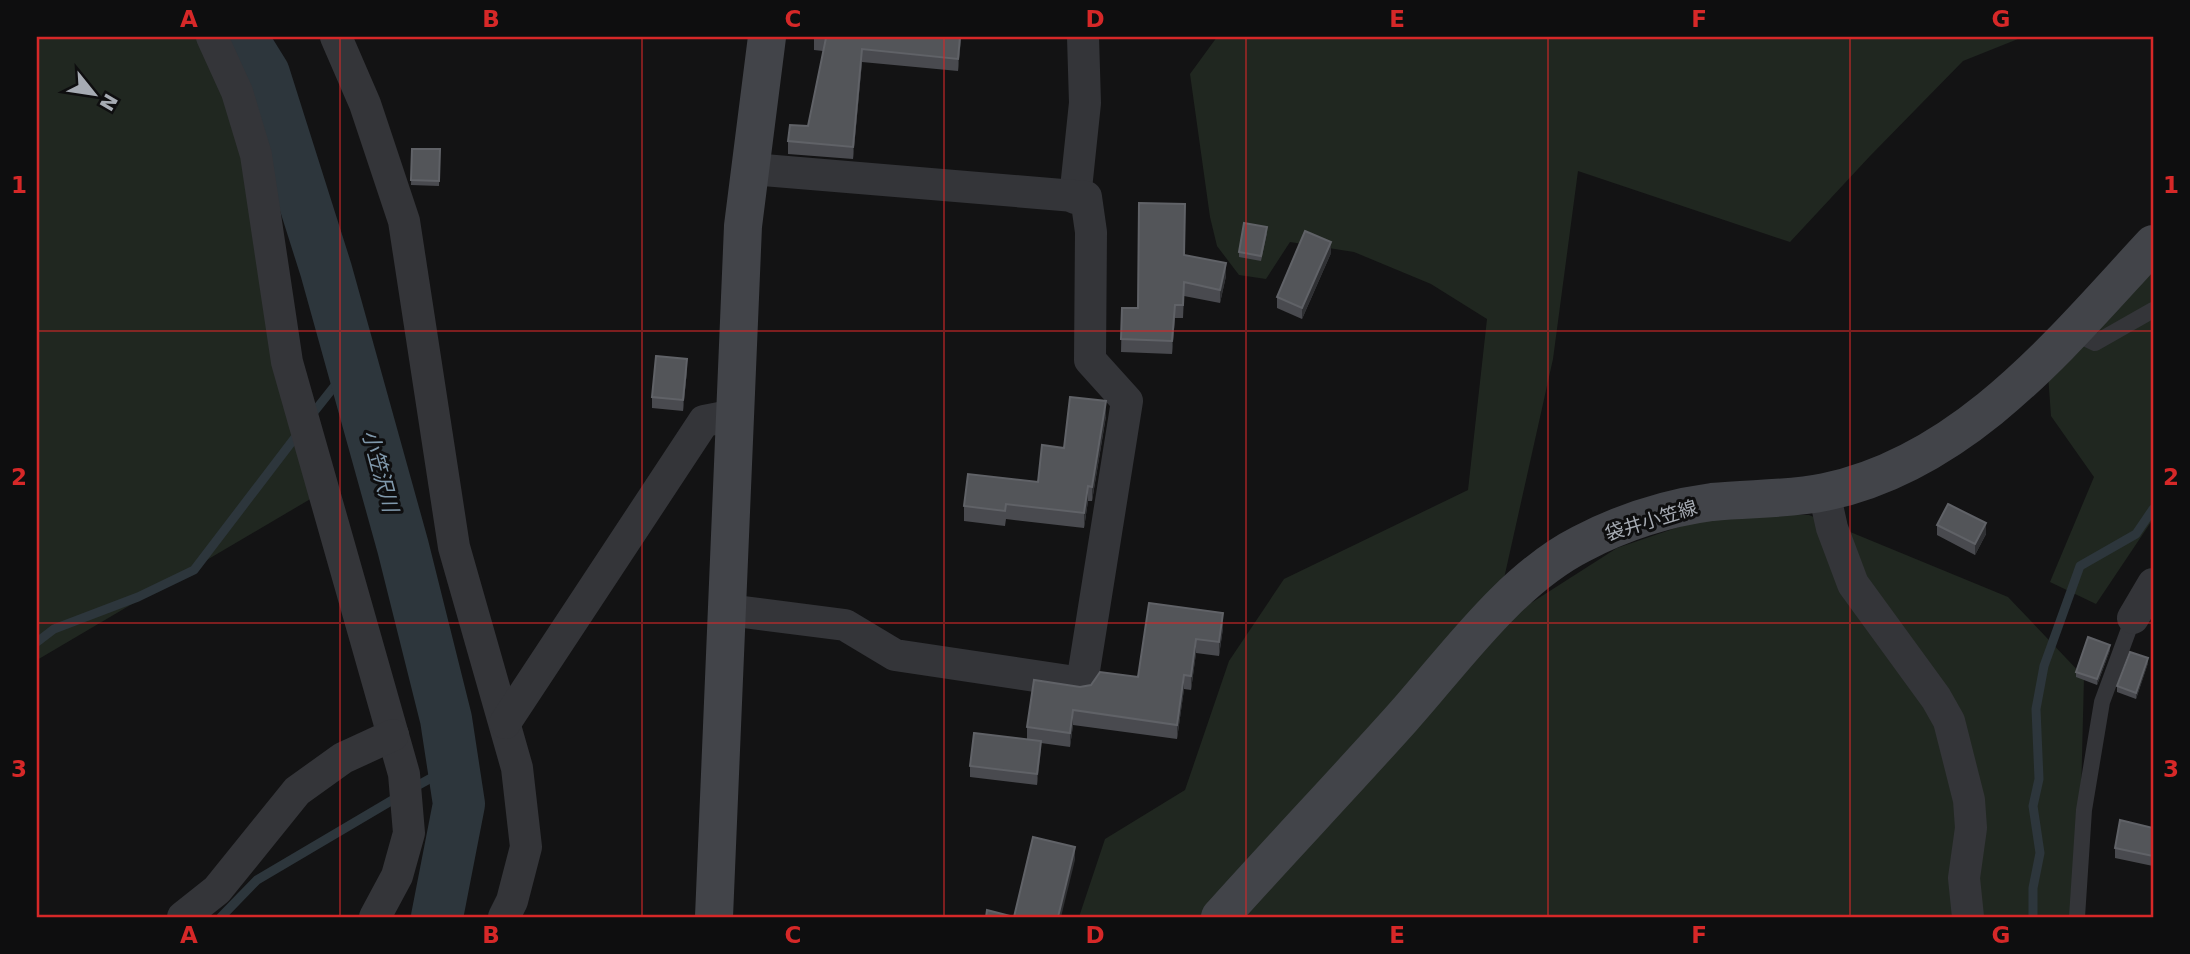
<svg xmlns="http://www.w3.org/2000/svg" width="2190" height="954" viewBox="0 0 2190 954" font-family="'DejaVu Sans','Noto Sans JP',sans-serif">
  <rect width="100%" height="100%" fill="#131314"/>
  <g fill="#202720">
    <path d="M37,37h181l106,454 -287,169z"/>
    <path d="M1217,37h806l-60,24 -93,95 -80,86 -212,-71 -25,188 -50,224 28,20 86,-55 97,-33h95l199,82 76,80 -6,240h-999l26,-78 80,-49 44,-129 55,-82 184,-89 19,-171 -56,-35 -77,-32 -64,-10 -24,37 -27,-4 -22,-29 -7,-29 -20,-143z"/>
    <path d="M2153,258v261l-57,85 -46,-22 44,-105 -43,-61 -3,-42z"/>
  </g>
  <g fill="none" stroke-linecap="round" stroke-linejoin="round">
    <g stroke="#2d363c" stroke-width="9">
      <path d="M310,417l42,-53"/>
      <path d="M37,642l17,-13 84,-32 56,-27 106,-139"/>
      <path d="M413,788l40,-22"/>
      <path d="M221,917l36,-37 144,-85"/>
      <path d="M2033,917v-29l7,-35 -7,-47 6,-27 -3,-70 8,-43 36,-100 56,-32 17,-25"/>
    </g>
    <path stroke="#2d363c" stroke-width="52" d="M241,37l23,37 62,196 77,277 43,172 13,85 -22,113"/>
    <g stroke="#343539" stroke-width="16">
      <path d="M2072,332l23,11 58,-33"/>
      <path d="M2077,917l7,-107 18,-108 31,-84"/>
    </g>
    <g stroke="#343539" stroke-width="32">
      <path d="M212,37l25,55 19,63 31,207 117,412 5,59 -12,43 -22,41"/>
      <path d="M336,37l29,67 39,117 50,326 63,221 9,79 -14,54 -8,16"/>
      <path d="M1075,198l10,-95 -2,-66"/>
      <path d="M1824,492l8,36 21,56 83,114 13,23 20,79 2,28 -7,50 4,39"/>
      <path d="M728,610l117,15 50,30 187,28 45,-282 -37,-41 1,-128 -5,-35 -335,-28"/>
      <path d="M2133,618l20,-34"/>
      <path d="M505,723l199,-302 31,-6"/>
      <path d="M183,917l34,-27 80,-99 46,-33 50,-23"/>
    </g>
    <g stroke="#424449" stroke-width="38">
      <path d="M714,917l29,-691 24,-189"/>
      <path d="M1220,917c60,-67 122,-132 182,-199 52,-58 108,-138 179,-174 40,-21 86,-36 131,-42 37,-4 76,-2 113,-10 140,-29 236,-149 328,-248"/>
    </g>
  </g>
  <g fill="#494a4f">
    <path d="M814,37h147l-3,34 -96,-9 -9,97 -65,-5v-13l20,-15 15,-75 -9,-1z"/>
    <path d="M412,149h28l-1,37 -28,-1z"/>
    <path d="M1267,233l-6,28 -22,-4v-5z"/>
    <path d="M1331,253l-29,66 -25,-11v-11z"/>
    <path d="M1184,255l42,21 -6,27 -36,-7 -1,22h-8l-3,36 -51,-2 1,-44h16z"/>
    <path d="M687,370l-4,41 -31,-3v-11z"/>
    <path d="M1106,416l-14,85h-4l-4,27 -78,-9 -1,7 -41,-5v-15l74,-24z"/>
    <path d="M1937,525l49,9 -11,21 -38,-20z"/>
    <path d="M1149,603l74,25 -4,28 -23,-3 -5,37 -7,-1 -7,50 -104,-14 -3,22 -29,-4 -4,42 -67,-8v-11l57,-27v-12l111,-50z"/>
    <path d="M2110,650l-13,35 -21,-8v-5z"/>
    <path d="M2148,663l-12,36 -19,-7v-6z"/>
    <path d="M2153,828v38l-38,-8v-10z"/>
  </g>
  <g fill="#2f3033">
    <path d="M960,37h1v3l-3,31v-12z"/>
    <path d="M862,49v13l-9,97v-12z"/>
    <path d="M1331,242v11l-29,66v-11z"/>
    <path d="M1226,263v13l-6,27v-13z"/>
    <path d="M1175,305v13l-3,36v-13z"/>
    <path d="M687,359v11l-4,41v-11z"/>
    <path d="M1106,401v15l-14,85v-14z"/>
    <path d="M1088,486v15l-4,27v-15z"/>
    <path d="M1986,523v11l-11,21v-11z"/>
    <path d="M1223,613v15l-4,28v-14z"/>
    <path d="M1196,639v14l-5,37v-14z"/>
    <path d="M2110,645v5l-13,35v-6z"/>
    <path d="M2148,658v5l-12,36v-6z"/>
    <path d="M1184,675v14l-7,50v-14z"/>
    <path d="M1073,710v15l-3,22v-14z"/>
    <path d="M1041,741v10l-4,34v-11z"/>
    <path d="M1075,847v13l-14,57h-3z"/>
  </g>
  <g fill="#535559" stroke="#606267" stroke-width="2">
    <path d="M814,37h146l-2,22 -96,-10 -9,98 -65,-6 2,-16 18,1 18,-88z"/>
    <path d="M412,149h28l-1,32 -28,-1z"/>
    <path d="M1139,203l46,1 -1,51 42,8 -6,27 -36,-8 -1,23h-8l-3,36 -51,-2 1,-31h16z"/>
    <path d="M1244,223l23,4 -6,29 -22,-4z"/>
    <path d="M1305,231l26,11 -29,66 -25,-11z"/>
    <path d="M656,356l31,3 -4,41 -31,-3z"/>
    <path d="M1070,397l36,4 -14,86 -4,-1 -4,27 -78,-9 -1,7 -41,-5 4,-32 70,8 4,-37 22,3z"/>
    <path d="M1948,504l38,19 -11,21 -38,-19z"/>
    <path d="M1149,603l74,10 -4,29 -23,-3 -5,37 -7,-1 -7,50 -104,-15 -3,23 -43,-6 7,-47 46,7 11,-2 9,-13 38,5z"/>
    <path d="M2088,637l22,8 -13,34 -21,-7z"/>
    <path d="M2130,652l18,6 -12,35 -19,-7z"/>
    <path d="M974,733l67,8 -4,33 -67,-8z"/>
    <path d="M2120,820l33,8v28l-38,-8z"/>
    <path d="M1033,837l42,10 -17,70h-72l1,-7 27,7z"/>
  </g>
  <path fill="none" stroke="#d62828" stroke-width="2" stroke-opacity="0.55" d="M340,37v880M642,37v880M944,37v880M1246,37v880M1548,37v880M1850,37v880M37,331h2116M37,623h2116"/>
  <g text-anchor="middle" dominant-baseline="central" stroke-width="6" stroke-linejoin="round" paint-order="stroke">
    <g font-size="19" fill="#a6abb3" stroke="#0e0e0f">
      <text transform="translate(1651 520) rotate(-17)">袋井小笠線</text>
    </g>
    <g font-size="21" font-style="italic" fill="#8099ac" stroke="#0e0e0f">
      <text transform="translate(380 471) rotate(75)">小笠沢川</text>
    </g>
  </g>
  <rect width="2190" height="954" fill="none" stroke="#0e0e0f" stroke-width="77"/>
  <g transform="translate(94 94) rotate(120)" stroke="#0e0e0f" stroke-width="5" paint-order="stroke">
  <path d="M0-5L12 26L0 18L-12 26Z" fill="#a6abb3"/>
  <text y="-10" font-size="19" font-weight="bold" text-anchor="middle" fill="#a6abb3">N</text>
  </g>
  <rect x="38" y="38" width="2114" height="878" fill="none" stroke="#d62828" stroke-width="2.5"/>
  <g font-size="23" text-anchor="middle" font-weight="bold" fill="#d62828">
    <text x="189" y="27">A</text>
    <text x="491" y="27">B</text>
    <text x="793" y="27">C</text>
    <text x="1095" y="27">D</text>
    <text x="1397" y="27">E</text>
    <text x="1699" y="27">F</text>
    <text x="2001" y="27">G</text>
    <text x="19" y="193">1</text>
    <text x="2171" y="193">1</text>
    <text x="19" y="485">2</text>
    <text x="2171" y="485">2</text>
    <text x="19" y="777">3</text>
    <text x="2171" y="777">3</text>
    <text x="189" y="943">A</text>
    <text x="491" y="943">B</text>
    <text x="793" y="943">C</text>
    <text x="1095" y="943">D</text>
    <text x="1397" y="943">E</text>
    <text x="1699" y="943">F</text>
    <text x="2001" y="943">G</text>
  </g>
</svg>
